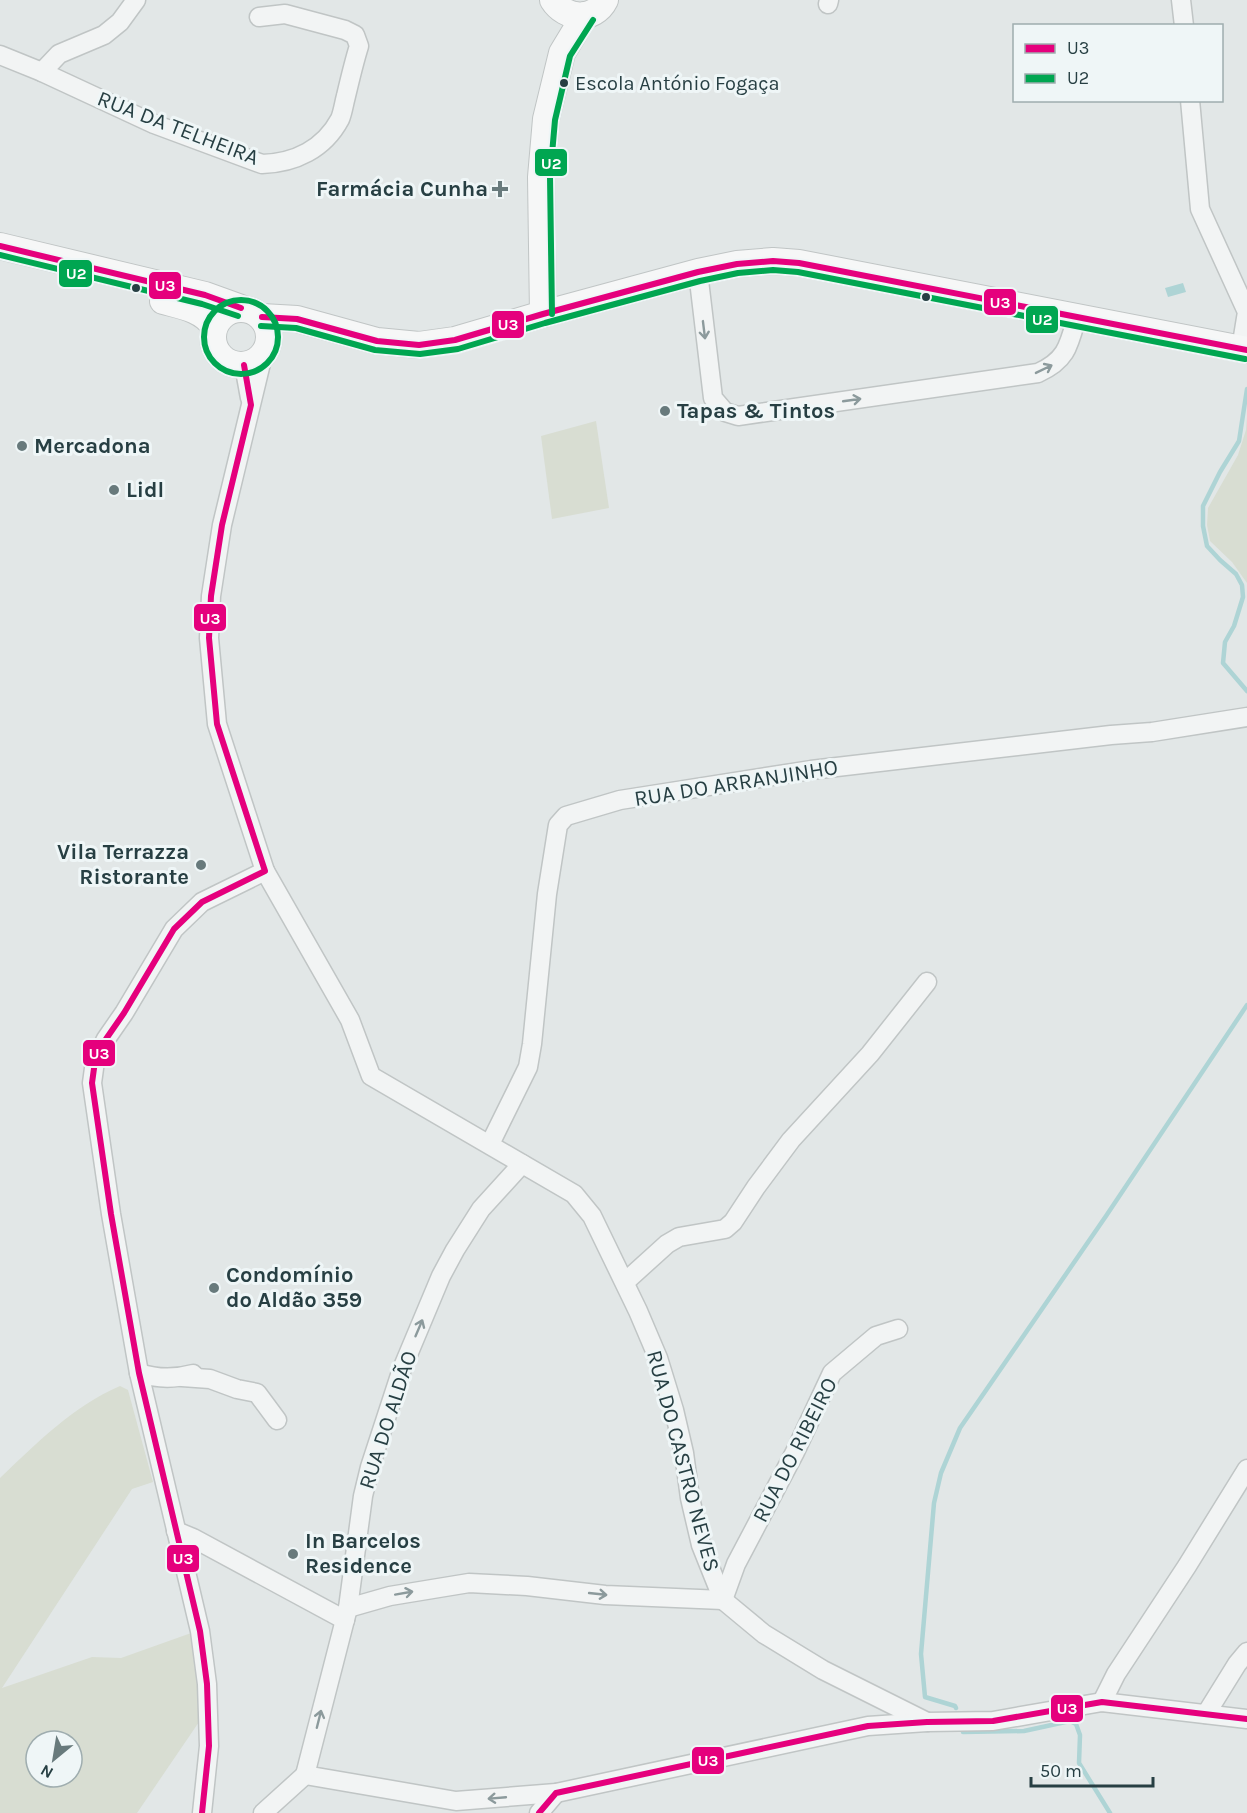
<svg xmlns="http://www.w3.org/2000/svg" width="1247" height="1813" viewBox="0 0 1247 1813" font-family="Karla,sans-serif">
  <rect width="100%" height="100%" fill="#e2e7e7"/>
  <g fill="#d8ddd2" fill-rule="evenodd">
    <path d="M1247,417v166l-15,-21 -22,-21 -3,-16 1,-17 30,-53 8,-25z"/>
    <path d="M596,421l13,87 -57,11 -11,-83z"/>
    <path d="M120,1386l8,4 25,92 -21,7 -130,199 90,-31 29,1 73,-26 6,41 1,46 -64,94h-137v-335c37,-35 73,-72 120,-92zM36,1741h36v36h-36z"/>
  </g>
  <path fill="#aed4d5" d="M1183,283l3,9 -18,5 -3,-9z"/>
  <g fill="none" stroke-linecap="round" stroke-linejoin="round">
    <g stroke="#aed4d5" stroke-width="4.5">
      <path d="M1247,389l-8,52 -19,31 -17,34v20l4,20 13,14 16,14 6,11 1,12 -9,29 -9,16 -2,21 24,28"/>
      <path d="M956,1708l-1,-2 -30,-9 -4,-43 13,-151 7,-30 19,-45 146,-212 141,-211"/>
      <path d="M963,1732l61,-1 46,-10 6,3 4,11 -1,28 31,50"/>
    </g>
    <defs>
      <g id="street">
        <path d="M1181,0l3,26"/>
        <path d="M828,4l1,-4"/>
        <path d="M0,55l42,17 112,52 108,40c33,-1 62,-15 78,-45 3,-7 4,-16 6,-23 4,-17 8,-34 13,-50l-4,-11 -10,-5 -60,-16 -26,3"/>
        <path d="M42,72l17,-18 45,-19 16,-13 16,-22"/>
        <path d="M1190,100l10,109 47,103 -6,37"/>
        <path d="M698,272l15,126 12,14 13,4 300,-43c29,-13 31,-28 39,-57"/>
        <path d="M263,355l-41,170 -11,71 -2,42 8,86 48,147 85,149 21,56 203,118 18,22 46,95 20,47 16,52 10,43 6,45 11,47 22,55 41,34 59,36 104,52"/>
        <path d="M244,365l6,33"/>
        <path d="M490,1144l38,-77 4,-23 15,-150 11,-69 8,-9 54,-16 191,-30 300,-35 41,-3 95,-15"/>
        <path d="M625,1282l42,-38 12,-7 46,-8 8,-7 23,-35 35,-47 79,-86 57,-72"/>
        <path d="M139,1373c18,6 36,6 54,1"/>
        <path d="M182,1377l28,2 27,10 20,4 20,27"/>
        <path d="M176,1531l17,7 152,82"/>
        <path d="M723,1600l13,-36 59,-112 37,-79 44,-37 22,-7"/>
        <path d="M348,1608l42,-12 79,-13 58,3 78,9 118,5"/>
        <path d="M1102,1702l14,-28 71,-108 60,-97"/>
        <path d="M1206,1714l31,-50 10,-12"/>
        <path d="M305,1775l151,26 100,-8 312,-67 59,-4 66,-1 109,-19 145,17"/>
        <path d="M305,1775l43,-167 15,-112 7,-29 32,-98 39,-93 14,-26 26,-41 41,-45"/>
        <path d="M202,1813l7,-67 -2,-62 -7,-53 -61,-258 -28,-159 -19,-131 3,-22 11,-22 18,-26 50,-84 28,-27 63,-31"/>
        <path d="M263,1813l42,-38"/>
        <path d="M539,1813l17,-20"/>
      </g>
      <g id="secondary">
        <path d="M553,0c12,19 41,22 52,0"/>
        <path d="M0,246l205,49 36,13"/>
        <path d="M163,301c19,5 39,8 51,25"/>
        <circle cx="241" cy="337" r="28"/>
        <path d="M543,314l-2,-137 5,-58 16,-66 23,-38"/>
        <path d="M262,317l35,2 80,22 42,4 36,-5 88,-26 155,-42 39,-8 36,-3 26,2 448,87"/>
      </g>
    </defs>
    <use href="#street" stroke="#c0c5c5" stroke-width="21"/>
    <use href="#secondary" stroke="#c0c5c5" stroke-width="28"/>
    <use href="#street" stroke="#f2f4f4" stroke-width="18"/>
    <use href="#secondary" stroke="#f6f7f7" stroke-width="26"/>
    <defs>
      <g id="bus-1">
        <path d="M0,246l205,49 36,13"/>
        <path d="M262,317l35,2 80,22 42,4 36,-5 88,-26 155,-42 39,-8 36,-3 26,2 448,87"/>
        <path d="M202,1813l7,-67 -2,-62 -7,-53 -61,-258 -28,-159 -19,-131 3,-22 11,-22 18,-26 50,-84 28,-27 63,-31 -48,-147 -8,-86 2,-42 11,-71 29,-120 -7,-40"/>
        <path d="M539,1813l17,-20 312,-67 59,-4 66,-1 109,-19 145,17"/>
      </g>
      <g id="bus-2">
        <path d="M0,255l202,49 36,12"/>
        <circle cx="241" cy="337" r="37"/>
        <path d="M552,314l-2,-137 5,-57 15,-64 23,-36"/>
        <path d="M261,326l35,2 79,22 45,4 38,-5 87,-26 155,-42 38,-8 35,-3 25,2 447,87"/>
      </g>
    </defs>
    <use href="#bus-1" stroke="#eff6f7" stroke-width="10"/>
    <use href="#bus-2" stroke="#eff6f7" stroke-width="10"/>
    <use href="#bus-1" stroke="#e5007d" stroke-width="6"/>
    <use href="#bus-2" stroke="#00a651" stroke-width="6"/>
  </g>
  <defs><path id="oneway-shaft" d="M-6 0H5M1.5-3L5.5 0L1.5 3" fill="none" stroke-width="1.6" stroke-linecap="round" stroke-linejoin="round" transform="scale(1.5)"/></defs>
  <g stroke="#8c9a9c">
    <use href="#oneway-shaft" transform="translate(704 330) rotate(83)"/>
    <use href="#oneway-shaft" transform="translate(1044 369) rotate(-26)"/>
    <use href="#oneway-shaft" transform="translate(852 400) rotate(-8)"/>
    <use href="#oneway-shaft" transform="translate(419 1328) rotate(-67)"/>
    <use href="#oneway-shaft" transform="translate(404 1593) rotate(-10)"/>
    <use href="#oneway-shaft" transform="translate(598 1594) rotate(6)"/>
    <use href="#oneway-shaft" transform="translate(319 1719) rotate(-76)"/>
    <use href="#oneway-shaft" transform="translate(497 1798) rotate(175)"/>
  </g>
  <g fill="#273f43" stroke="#eff6f7" stroke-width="2">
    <circle cx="564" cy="83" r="5"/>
    <circle cx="136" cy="288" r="5"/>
    <circle cx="926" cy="297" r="5"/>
  </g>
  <g fill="#687a7c" stroke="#eff6f7" stroke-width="2">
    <path d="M497 180h6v6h6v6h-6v6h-6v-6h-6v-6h6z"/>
    <circle cx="665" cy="411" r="6"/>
    <circle cx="22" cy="446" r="6"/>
    <circle cx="114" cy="490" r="6"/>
    <circle cx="201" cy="865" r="6"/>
    <circle cx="214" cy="1288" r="6"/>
    <circle cx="293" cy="1554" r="6"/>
  </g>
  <g text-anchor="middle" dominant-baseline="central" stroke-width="6" stroke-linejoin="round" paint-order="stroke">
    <g font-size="20" fill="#273f43" stroke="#eff6f7" text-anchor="start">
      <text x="575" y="83">Escola António Fogaça</text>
    </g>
    <g font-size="22" fill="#273f43" stroke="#eff6f7">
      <text transform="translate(178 128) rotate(21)">RUA DA TELHEIRA</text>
      <text transform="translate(736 783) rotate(-9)">RUA DO ARRANJINHO</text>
      <text transform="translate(388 1420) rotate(-72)">RUA DO ALDÃO</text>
      <text transform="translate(795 1450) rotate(-63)">RUA DO RIBEIRO</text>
      <text transform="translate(683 1461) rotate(75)">RUA DO CASTRO NEVES</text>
    </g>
    <g font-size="22" font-weight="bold" fill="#273f43" stroke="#eff6f7" text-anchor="start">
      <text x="488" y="189" text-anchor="end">Farmácia Cunha</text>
      <text x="677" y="411">Tapas &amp; Tintos</text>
      <text x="34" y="446">Mercadona</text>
      <text x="126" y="490">Lidl</text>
      <text x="189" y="852" text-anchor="end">Vila Terrazza<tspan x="189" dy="25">Ristorante</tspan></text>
      <text x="226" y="1275">Condomínio<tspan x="226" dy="25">do Aldão 359</tspan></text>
      <text x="305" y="1541">In Barcelos<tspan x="305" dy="25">Residence</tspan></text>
    </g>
  </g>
  <g stroke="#eff6f7" stroke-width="2">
    <rect x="534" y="148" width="34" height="29" rx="6" fill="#00a651"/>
    <rect x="58" y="259" width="35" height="29" rx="6" fill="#00a651"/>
    <rect x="148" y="271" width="34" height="29" rx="6" fill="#e5007d"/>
    <rect x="983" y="288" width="34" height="28" rx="6" fill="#e5007d"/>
    <rect x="1025" y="305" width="34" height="29" rx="6" fill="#00a651"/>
    <rect x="491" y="310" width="34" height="29" rx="6" fill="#e5007d"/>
    <rect x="193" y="603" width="34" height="29" rx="6" fill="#e5007d"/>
    <rect x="82" y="1039" width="34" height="28" rx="6" fill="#e5007d"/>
    <rect x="166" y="1544" width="34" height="29" rx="6" fill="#e5007d"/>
    <rect x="1050" y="1694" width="34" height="29" rx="6" fill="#e5007d"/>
    <rect x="691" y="1746" width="34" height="29" rx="6" fill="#e5007d"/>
  </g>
  <g font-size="16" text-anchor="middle" font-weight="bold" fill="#fff">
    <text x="551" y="169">U2</text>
    <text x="76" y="279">U2</text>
    <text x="165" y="291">U3</text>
    <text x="1000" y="308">U3</text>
    <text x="1042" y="325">U2</text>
    <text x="508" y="330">U3</text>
    <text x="210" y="624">U3</text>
    <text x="99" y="1059">U3</text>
    <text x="183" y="1564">U3</text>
    <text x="1067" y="1714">U3</text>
    <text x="708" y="1766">U3</text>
  </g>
  <rect x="1013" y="24" width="210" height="78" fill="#eff6f7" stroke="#9fadaf" stroke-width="1.5"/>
  <rect x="1025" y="44" width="30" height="9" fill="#e5007d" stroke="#9fadaf" stroke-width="1.5"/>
  <text x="1067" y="54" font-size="18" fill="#273f43">U3</text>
  <rect x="1025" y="74" width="30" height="9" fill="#00a651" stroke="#9fadaf" stroke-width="1.5"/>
  <text x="1067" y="84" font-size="18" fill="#273f43">U2</text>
  <g transform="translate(54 1759) rotate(210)"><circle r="28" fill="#eff6f7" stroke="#9fadaf" stroke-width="1.5"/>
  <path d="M0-4.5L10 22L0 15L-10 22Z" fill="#687a7c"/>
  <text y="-9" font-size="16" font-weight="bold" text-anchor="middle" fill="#273f43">N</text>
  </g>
  <path d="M1031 1777v9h122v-9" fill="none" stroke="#273f43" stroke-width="3"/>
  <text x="1040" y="1777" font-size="18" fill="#273f43" stroke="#eff6f7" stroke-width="4.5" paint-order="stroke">50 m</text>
</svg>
